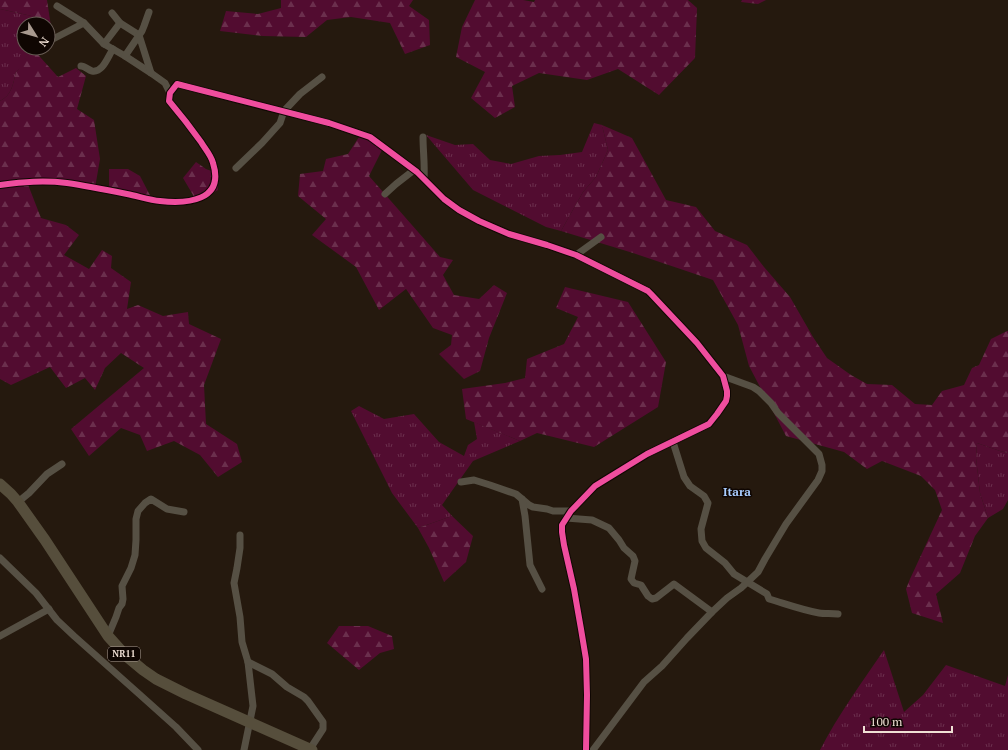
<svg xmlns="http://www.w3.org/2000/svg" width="1008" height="750" viewBox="0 0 1008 750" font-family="'PT Serif',serif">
  <defs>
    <pattern id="grass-tufts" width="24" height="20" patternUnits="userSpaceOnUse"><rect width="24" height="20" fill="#520c30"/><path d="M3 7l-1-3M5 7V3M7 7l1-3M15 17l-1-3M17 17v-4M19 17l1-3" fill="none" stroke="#6b2f4d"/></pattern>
    <pattern id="forest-firs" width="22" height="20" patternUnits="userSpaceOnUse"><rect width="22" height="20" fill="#520c30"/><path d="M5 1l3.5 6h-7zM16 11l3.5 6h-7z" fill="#6b2f4d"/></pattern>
  </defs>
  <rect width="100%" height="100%" fill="#25190e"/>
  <g fill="url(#grass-tufts)">
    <path d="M0,9l50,11 3,19 -5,2v-17h-24v24h9c-7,7 -10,19 -17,24 -3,12 -4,23 -16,29z"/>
    <path d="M594,123l8,2 6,25 -12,27 -13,15 -22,39 -15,-4 -73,-37 -47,-55 29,10 18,-1 17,16 21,4 28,-8 21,-1 22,-3z"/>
    <path d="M359,406l25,13 30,-5 25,28 25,14 4,-11 9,-6 -3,-17 46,19 -47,20 -31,44 10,11 -34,12 -26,-35 -41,-82z"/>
    <path d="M977,443l23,8 8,2v47l-5,9 -15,9 -8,-25 -4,-35z"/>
    <path d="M884,650l20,62 19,-17 23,-30 59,21 3,-11v75h-188c18,-35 42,-68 64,-100z"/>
  </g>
  <g fill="url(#forest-firs)">
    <path d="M0,0h47l3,20 -50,-11z"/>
    <path d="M281,0h132l-4,6 20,14 1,25 -25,9 -15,-31 -39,-6 -24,3 -21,17 -43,-1 -43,-5 6,-20 32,3 23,-6z"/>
    <path d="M475,0h48l11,2 1,-2h153l9,8 -2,50 -36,37 -41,-26 -31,11 -48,-7 -27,13 3,21 -20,11 -24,-20 14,-26 -29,-15 6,-30z"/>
    <path d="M742,0h24l-8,4 -17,-2z"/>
    <path d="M32,48l26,29 18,-9 10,8 -9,33 17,11 6,39 -5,29 -68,-6 14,36 25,7 13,10 -15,20 25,14 13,-19 10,6 -1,12 20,14 -4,27 11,-4 25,11 25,-4 1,12 32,15 -17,46 2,39 31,20 5,18 -24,15 -18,-22 -26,-14 -27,10 -7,-16 -19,-7 -32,28 -18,-27 73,-61 -23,-15 -16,15 -10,22 -10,-12 -19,10 -16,-21 -39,18 -11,-6v-278c12,-6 13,-17 16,-29l2,-2 8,-13z"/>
    <path d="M602,125l30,13 34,62 30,7 19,24 32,14 17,22 26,30 23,40 14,21 24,17 16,9 25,1 23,19 17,1 10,-14 22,-6 8,-17 7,-3 12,-26 16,-8h1v122l-8,-2 -23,-8 -1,15 4,35 8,25 -13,18 -15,37 -24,21 7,29 -31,-10 -6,-24 4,-10 32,-69 -7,-20 -14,-14 -39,-15 -15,8 -23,-17 -58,-16 -37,-70 -11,-41 -25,-45 -80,-27 -72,-22 22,-39 13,-15 12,-27z"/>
    <path d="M359,137l25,9 -15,30 71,81 13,3 -10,15 11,20 25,4 15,-14 13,8 -18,45 -9,33 -16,8 -25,-25 12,-9 1,-10 -19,-7 -27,-39 -27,21 -23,-43 -44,-32 14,-16 -28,-23 2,-22 23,-3 3,-12 22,-5z"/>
    <path d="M196,162l10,7 11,4 1,17 -10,6 -15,6v-7l-10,-17z"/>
    <path d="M109,169h19l12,7 13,25 -44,-10z"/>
    <path d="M565,287l63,15 38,60 -8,45 -64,40 -57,-14 -17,8 -54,-22 -4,-30 43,-6 20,-5 2,-19 37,-15 14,-27 -22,-9z"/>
    <path d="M452,516l21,20 -7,26 -22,20 -15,-34 -11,-20z"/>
    <path d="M339,626h29l24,10 2,13 -14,4 -21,17 -32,-27z"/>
  </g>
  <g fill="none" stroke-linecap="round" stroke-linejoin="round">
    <g stroke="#565044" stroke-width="7">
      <path d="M57,6l27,17 20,21 21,12 26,17 14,10 5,10"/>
      <path d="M112,13l8,10 19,12 12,38"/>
      <path d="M53,39l31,-16"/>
      <path d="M104,44l16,-21"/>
      <path d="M125,56l17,-25 2,-5 5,-14"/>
      <path d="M81,66c4,0 7,4 11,5 11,2 16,-15 21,-22"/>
      <path d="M423,137c0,14 2,28 1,42"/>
      <path d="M236,168l26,-25 18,-20 4,-12 16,-17 22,-17"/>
      <path d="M0,185c23,-3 43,-5 67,-2 20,3 40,7 60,11 11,2 22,6 33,7 27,3 65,0 53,-38 -2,-8 -8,-14 -12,-21 -10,-14 -21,-28 -32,-41l1,-8 7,-9 152,39 41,14 47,35 27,27 15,11 20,11 30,13 38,11 29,10 72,36 3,3 46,49 26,33 4,15v5l-1,5 -9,13 -8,10 -62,30 -52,32 -24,25 -9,14v7l2,13 10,44 7,40 5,30 1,36 -1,55"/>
      <path d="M385,194l11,-10 18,-14"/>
      <path d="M576,255l25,-18"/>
      <path d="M673,442l11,35 6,9 14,10 4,7 -7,26 1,12 4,7 19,15 9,11 33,20 2,5c17,5 33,11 50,14 6,1 13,0 19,1"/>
      <path d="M461,482l13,-2 16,5 26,9 13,11 4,2 14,2 6,2h18"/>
      <path d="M522,499l3,17 5,49 12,24"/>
      <path d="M18,502l11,-9 18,-19 15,-10"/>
      <path d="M566,518l26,2 17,8 10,12 5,8 9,8 2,5 -4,18 3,4 7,2 7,11 4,3 4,-1 18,-14 38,28"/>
      <path d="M240,535v13l-3,20 -3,15 6,34 2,25 6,20 5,44 -9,44"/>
      <path d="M0,558l36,35 21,27 17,16 64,57 38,34 22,23"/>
      <path d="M0,636l49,-27"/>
      <path d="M108,636l8,-19 3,-9 3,-4 1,-5 -1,-13 9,-18 4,-13 1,-15v-21l2,-8 7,-8 6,-4 16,10 17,3"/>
      <path d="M248,662l24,12 15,13 17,10 4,4 15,21v7l-13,20"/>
      <path d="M593,750l51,-68 18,-16 25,-28 25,-26 15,-14 14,-10 17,-16 7,-13 21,-35 32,-44 4,-9v-6l-3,-11 -41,-41 -7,-10 -12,-12 -6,-4 -30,-11"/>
    </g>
    <path stroke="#564e3c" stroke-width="11" d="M0,484l11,10 7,8 27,38 63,96 17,19 18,15 13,9 30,15 126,56"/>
    <defs>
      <path id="cycleway" d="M0,185c23,-3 43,-5 67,-2 20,3 40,7 60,11 11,2 22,6 33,7 27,3 65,0 53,-38 -2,-8 -8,-14 -12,-21 -10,-14 -21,-28 -32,-41l1,-8 7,-9 152,39 41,14 47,35 27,27 15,11 20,11 30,13 38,11 29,10 72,36 3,3 46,49 26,33 4,15v5l-1,5 -9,13 -8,10 -62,30 -52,32 -24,25 -9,14v7l2,13 10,44 7,40 5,30 1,36 -1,55"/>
    </defs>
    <use href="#cycleway" stroke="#0f0602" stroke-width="8"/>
    <use href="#cycleway" stroke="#ef4d9e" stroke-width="6"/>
  </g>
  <g text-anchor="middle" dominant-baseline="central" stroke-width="3" stroke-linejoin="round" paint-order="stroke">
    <rect fill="#0f0602" stroke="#ac9f96" stroke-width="1" x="108" y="647" width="32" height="14" rx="3"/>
    <g font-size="9" font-weight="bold" fill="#f0e0d5">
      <text x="124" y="654">NR11</text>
    </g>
    <g font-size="12" font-weight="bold" fill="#a9cdff" stroke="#0f0602">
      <text x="737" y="491">Itara</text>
    </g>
  </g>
  <g transform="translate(36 36) rotate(127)"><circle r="19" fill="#0f0602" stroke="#695d56"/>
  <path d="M0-3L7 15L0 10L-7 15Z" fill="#a99a8f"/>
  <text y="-6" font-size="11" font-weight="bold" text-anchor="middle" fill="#f0e0d5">N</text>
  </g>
  <path d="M864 726v6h88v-6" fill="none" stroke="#f0e0d5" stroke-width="2"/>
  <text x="870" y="726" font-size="12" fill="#f0e0d5" stroke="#0f0602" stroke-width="3" paint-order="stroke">100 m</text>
</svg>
